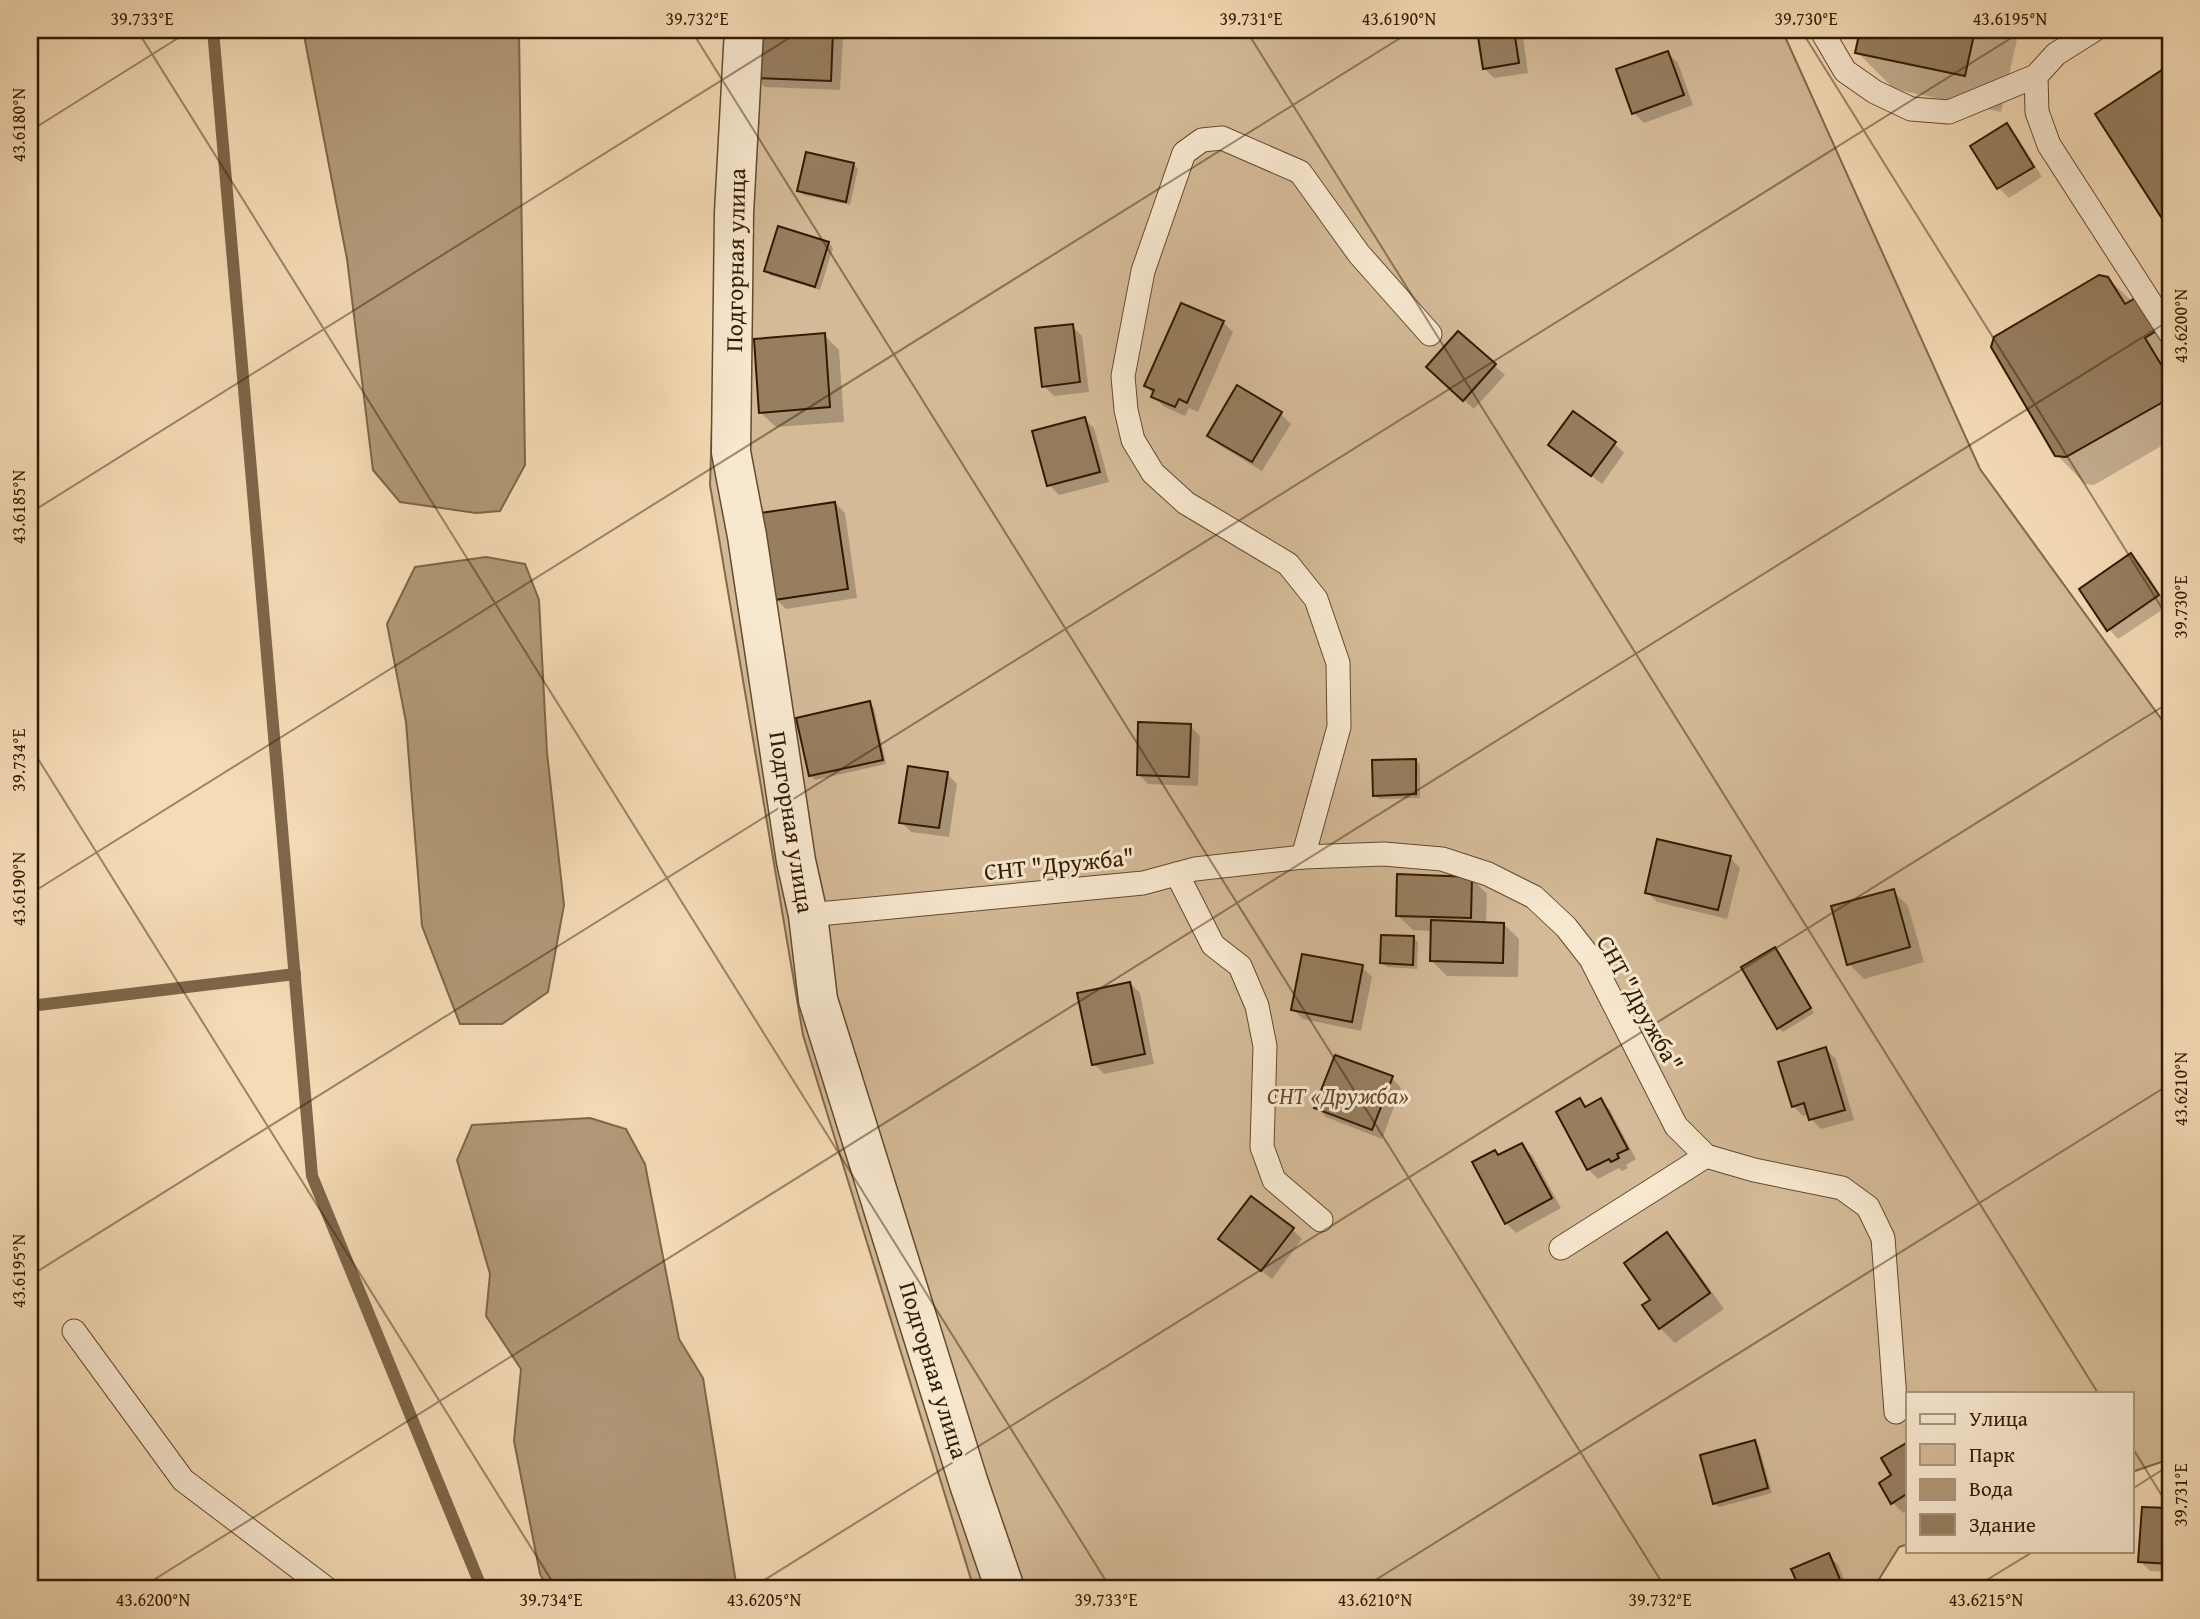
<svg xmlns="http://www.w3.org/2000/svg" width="2200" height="1619" viewBox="0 0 2200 1619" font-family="'Gentium Book Plus',serif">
  <rect width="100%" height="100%" fill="#f5dbb6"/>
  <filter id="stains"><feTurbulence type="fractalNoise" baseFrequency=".00286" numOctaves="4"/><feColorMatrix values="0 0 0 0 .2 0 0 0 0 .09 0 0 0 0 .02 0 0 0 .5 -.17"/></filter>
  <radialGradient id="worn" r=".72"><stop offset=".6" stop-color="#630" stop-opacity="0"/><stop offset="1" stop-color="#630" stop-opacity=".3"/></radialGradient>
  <path fill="#d4ba97" stroke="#826a4c" stroke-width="2" d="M725,30h1057l198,439 190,262v728l-38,13v-79h-224v151l-9,3 -26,42h-899l-171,-554 -93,-550z"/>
  <g fill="#b29978" stroke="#7e6648" stroke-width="2">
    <path d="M303,30h216l6,435 -25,46 -24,2 -76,-11 -27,-32 -26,-211z"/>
    <path d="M486,557l39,7 14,36 8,153 17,152 -16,87 -46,32h-42l-38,-98 -16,-204 -19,-98 28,-57z"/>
    <path d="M590,1118l36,11 19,35 34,175 24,39 34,211h-189l-8,-15 -26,-133 7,-72 -35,-53 4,-42 -33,-114 15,-35z"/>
  </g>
  <g fill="#0003">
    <path d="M758,30h76l9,8 -3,52 -75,-3 -10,-10z"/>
    <path d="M1479,30h43l6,43 -34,5 -10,-10z"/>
    <path d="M1549,30h49l-43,5z"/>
    <path d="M1862,30h157l-18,82 -107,-23 -37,-37z"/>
    <path d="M1668,53l10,10 15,42 -49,18 -10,-10z"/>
    <path d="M2165,71l5,5v152l-73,-114z"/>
    <path d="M2006,125l10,10 26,42 -33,21 -10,-10 -26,-42z"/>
    <path d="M854,164l4,5 -8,36 -46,-10 -5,-4z"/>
    <path d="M829,243l4,5 -13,42 -50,-15 -4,-5z"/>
    <path d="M2107,278l63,58v105l-76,44 -9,-1 -28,-29z"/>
    <path d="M1223,322l10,10 -35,80 -9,-4 -4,8 -22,-10 -17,-20z"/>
    <path d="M1072,326l10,10 7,56 -35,4 -10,-10z"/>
    <path d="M1458,333l47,42 -31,34 -36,-32z"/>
    <path d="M824,335l15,15 5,72 -68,5 -16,-15z"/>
    <path d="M1238,388l43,26 10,10 -29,47 -43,-26 -10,-10z"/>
    <path d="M1084,419l10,9 15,54 -50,13 -10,-10z"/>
    <path d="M1551,444h64l9,9 -22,31z"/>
    <path d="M835,503l10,10 12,85 -71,11 -10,-10z"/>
    <path d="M2131,555l10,10 27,41 -50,33 -9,-10z"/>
    <path d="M869,703l5,5 12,56 -71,16 -5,-5z"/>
    <path d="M1190,726l10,10 -2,50 -50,-2 -10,-10z"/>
    <path d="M1415,760l5,5v33l-41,1 -4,-4z"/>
    <path d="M947,774l10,10 -8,53 -38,-5 -10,-10z"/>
    <path d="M1730,858l10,10 -13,51 -70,-17 -10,-10z"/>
    <path d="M1472,879l15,15 -1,30h18l15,15 -1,38 -71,-1 -15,-15v-30l-19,-1 -16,-15z"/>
    <path d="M1893,891l15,15 16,56 -60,17 -15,-15z"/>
    <path d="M1413,938l5,4 -1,27 -30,-2 -5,-4z"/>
    <path d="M1775,950l39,63 -31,19 -5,-4z"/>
    <path d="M1362,967l10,10 -11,54 -58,-12 -10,-10z"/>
    <path d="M1130,983l10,10 14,71 -50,10 -10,-10z"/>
    <path d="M1826,1049l10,10 18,61 -33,9 -10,-10 -2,-5 -6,2 -10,-10z"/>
    <path d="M1392,1078l9,10 -19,51 -56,-22 -10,-10z"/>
    <path d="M1580,1100l7,7 13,-7 10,10 26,49 -10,6 2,3 -6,3 -3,-3 -21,11 -10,-10z"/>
    <path d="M1522,1145l10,10 29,53 -45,25 -10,-10 -11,-71 5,5z"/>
    <path d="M1293,1230l9,9 -30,40 -51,-40z"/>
    <path d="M1667,1235l15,15 42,59 -49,34 -15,-15 -8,-28z"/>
    <path d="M1754,1442l5,5 13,46 -53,14 -5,-4z"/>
    <path d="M1908,1444v65l-5,4 -10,-10 1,-28z"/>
    <path d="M2144,1508l26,2v62l-20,-1 -10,-10z"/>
    <path d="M1828,1555l10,10 10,24h-46l-9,-19z"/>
  </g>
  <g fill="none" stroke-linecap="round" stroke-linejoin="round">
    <g stroke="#7e6648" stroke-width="12">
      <path d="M213,30l99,1146 170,413"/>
      <path d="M30,1006l265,-32"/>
    </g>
  </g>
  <g fill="#977e5f" stroke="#311a01" stroke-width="2">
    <path d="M756,30h77l-2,51 -77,-3z"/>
    <path d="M1477,30h37l5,33 -36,6z"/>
    <path d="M1860,30h115l-10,46 -110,-23z"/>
    <path d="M1668,51l16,44 -52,19 -16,-45z"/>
    <path d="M2165,68l5,8v155l-75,-117z"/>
    <path d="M2007,123l27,44 -37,22 -27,-43z"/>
    <path d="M806,152l48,11 -8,39 -49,-11z"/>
    <path d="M778,226l51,16 -14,45 -51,-16z"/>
    <path d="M2099,275l9,2 17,27 12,-7 21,33 -13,8 25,41v19l-104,59 -11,-1 -64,-109 3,-10z"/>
    <path d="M1181,303l43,18 -37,82 -8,-4 -4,8 -24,-10 3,-7 -10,-4z"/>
    <path d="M1073,324l7,58 -38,5 -7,-59z"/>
    <path d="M1458,331l38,33 -33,37 -37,-34z"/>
    <path d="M825,333l5,74 -71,6 -5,-74z"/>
    <path d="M1237,385l45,27 -30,50 -45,-26z"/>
    <path d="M1573,411l43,31 -25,34 -43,-31z"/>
    <path d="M1085,417l15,55 -53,14 -15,-55z"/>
    <path d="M835,502l13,87 -74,11 -13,-87z"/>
    <path d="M2131,553l28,42 -52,36 -28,-42z"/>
    <path d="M870,701l13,59 -74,16 -13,-58z"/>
    <path d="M1138,722l53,2 -2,53 -52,-2z"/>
    <path d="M1416,759v35l-43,2 -1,-36z"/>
    <path d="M908,766l40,6 -9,56 -40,-5z"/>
    <path d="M1657,839l74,17 -13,54 -73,-17z"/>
    <path d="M1397,874l75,3 -1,41 -75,-2z"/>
    <path d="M1894,889l16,58 -63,18 -16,-59z"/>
    <path d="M1431,920l73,3 -1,40 -73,-2z"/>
    <path d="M1381,935l33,1 -1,29 -33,-2z"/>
    <path d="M1775,947l36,61 -34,21 -36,-62z"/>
    <path d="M1302,954l61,11 -11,57 -61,-12z"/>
    <path d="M1130,982l15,72 -53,11 -15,-72z"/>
    <path d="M1826,1047l19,63 -36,10 -5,-17 -12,4 -14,-45z"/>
    <path d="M1335,1055l58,21 -21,54 -58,-22z"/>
    <path d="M1580,1098l5,9 16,-9 27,51 -11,5 2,4 -8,4 -2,-3 -22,11 -31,-58z"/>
    <path d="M1522,1143l30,55 -47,26 -33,-62 23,-12 3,5z"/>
    <path d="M1251,1196l43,32 -33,43 -43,-32z"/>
    <path d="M1667,1232l43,61 -51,36 -17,-24 8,-5 -26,-37z"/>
    <path d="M1755,1440l13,48 -55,16 -13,-49z"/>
    <path d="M1908,1442v51l-17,11 -12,-21 12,-8 -10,-17z"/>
    <path d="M2142,1507l28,1v56l-32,-2z"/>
    <path d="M1829,1553l15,36h-44l-9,-20z"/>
  </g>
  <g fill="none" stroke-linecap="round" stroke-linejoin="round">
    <defs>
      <g id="lane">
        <path d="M1821,30l24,41 30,21 36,17 38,3 87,-36"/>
        <path d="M2094,30l-38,24 -20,22 1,36 12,33 121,188"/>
        <path d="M1303,857l36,-130 -1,-64 -22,-64 -28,-35 -102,-61 -33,-30 -20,-33 -7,-30 -3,-34 20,-105 41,-118 18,-13 20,-2 78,34 59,82 71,80"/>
        <path d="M1177,874l36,71 27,21 17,40 8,40 -3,101 12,33 47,40"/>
        <path d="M808,915l335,-32 52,-14 108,-12 81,-3 58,5 46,15 46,23 32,30 25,32 85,167 30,30 48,14 88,18 26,19 15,31 13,174"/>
        <path d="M1561,1248l145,-92"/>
        <path d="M74,1331l109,149 144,109"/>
      </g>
      <path id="street" d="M744,30l-10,183 -3,239 16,84 49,325 12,54 10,85 151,484 36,105"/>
    </defs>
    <use href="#lane" stroke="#624a2e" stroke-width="25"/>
    <use href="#street" stroke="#624a2e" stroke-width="41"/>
    <use href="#lane" stroke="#f8e8d0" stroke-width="23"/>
    <use href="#street" stroke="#f8e8d0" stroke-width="38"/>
  </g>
  <path fill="none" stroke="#311a01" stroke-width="2" stroke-opacity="0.45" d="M137,30l974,1559M691,30l975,1559M1246,30l852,1363M1801,30l369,591M30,131l161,-101M30,513l772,-483M30,746l527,843M30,894l1383,-864M30,1276l1994,-1246M2132,1447l38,62M2132,1489l38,-24M139,1589l2031,-1269M750,1589l1420,-887M1361,1589l809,-505M1972,1589l62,-38"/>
  <g text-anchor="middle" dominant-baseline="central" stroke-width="6" stroke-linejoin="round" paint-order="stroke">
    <g font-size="24" fill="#311a01" stroke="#f8e8d0">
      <text transform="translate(735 260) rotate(-89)">Подгорная улица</text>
      <text transform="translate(792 822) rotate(81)">Подгорная улица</text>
      <text transform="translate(1059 864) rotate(-6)">СНТ "Дружба"</text>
      <text transform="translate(1640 1003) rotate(61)">СНТ "Дружба"</text>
      <text transform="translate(934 1370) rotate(73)">Подгорная улица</text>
    </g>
    <g font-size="24" font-style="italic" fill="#624a2e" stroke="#f8e8d0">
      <text x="1338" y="1095">СНТ «Дружба»</text>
    </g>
  </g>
  <rect width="2200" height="1619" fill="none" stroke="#f5dbb6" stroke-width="77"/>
  <rect x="1906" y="1392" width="228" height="161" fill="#f8e8d0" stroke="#a8967d" stroke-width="2"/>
  <rect x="1920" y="1414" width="35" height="10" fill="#f8e8d0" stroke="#a8967d" stroke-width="2"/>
  <text x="1969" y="1426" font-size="21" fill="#311a01">Улица</text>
  <rect x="1920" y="1444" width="35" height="21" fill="#d4ba97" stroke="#a8967d" stroke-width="2"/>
  <text x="1969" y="1462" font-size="21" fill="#311a01">Парк</text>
  <rect x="1920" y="1479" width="35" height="21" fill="#b29978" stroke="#a8967d" stroke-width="2"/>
  <text x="1969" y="1496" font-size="21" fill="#311a01">Вода</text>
  <rect x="1920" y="1514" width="35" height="21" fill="#977e5f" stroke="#a8967d" stroke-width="2"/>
  <text x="1969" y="1532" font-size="21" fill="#311a01">Здание</text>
  <rect x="38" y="38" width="2124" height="1542" fill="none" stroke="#311a01" stroke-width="2.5"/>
  <g font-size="18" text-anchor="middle" fill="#311a01">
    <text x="142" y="25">39.733°E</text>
    <text x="697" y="25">39.732°E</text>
    <text x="1251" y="25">39.731°E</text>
    <text x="1399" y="25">43.6190°N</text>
    <text x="1806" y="25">39.730°E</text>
    <text x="2010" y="25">43.6195°N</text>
    <text transform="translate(19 125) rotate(-90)" y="6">43.6180°N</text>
    <text transform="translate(2181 326) rotate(-90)" y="6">43.6200°N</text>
    <text transform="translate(19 507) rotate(-90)" y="6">43.6185°N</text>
    <text transform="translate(2181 607) rotate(-90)" y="6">39.730°E</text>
    <text transform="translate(19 760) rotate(-90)" y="6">39.734°E</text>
    <text transform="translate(19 889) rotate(-90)" y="6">43.6190°N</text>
    <text transform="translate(2181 1089) rotate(-90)" y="6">43.6210°N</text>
    <text transform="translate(19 1271) rotate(-90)" y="6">43.6195°N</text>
    <text transform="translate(2181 1495) rotate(-90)" y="6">39.731°E</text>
    <text x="153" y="1606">43.6200°N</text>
    <text x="551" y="1606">39.734°E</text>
    <text x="764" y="1606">43.6205°N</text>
    <text x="1106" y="1606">39.733°E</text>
    <text x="1375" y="1606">43.6210°N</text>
    <text x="1660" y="1606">39.732°E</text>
    <text x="1986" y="1606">43.6215°N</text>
  </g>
  <rect width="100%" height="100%" filter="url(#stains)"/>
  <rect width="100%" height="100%" fill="url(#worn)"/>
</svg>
